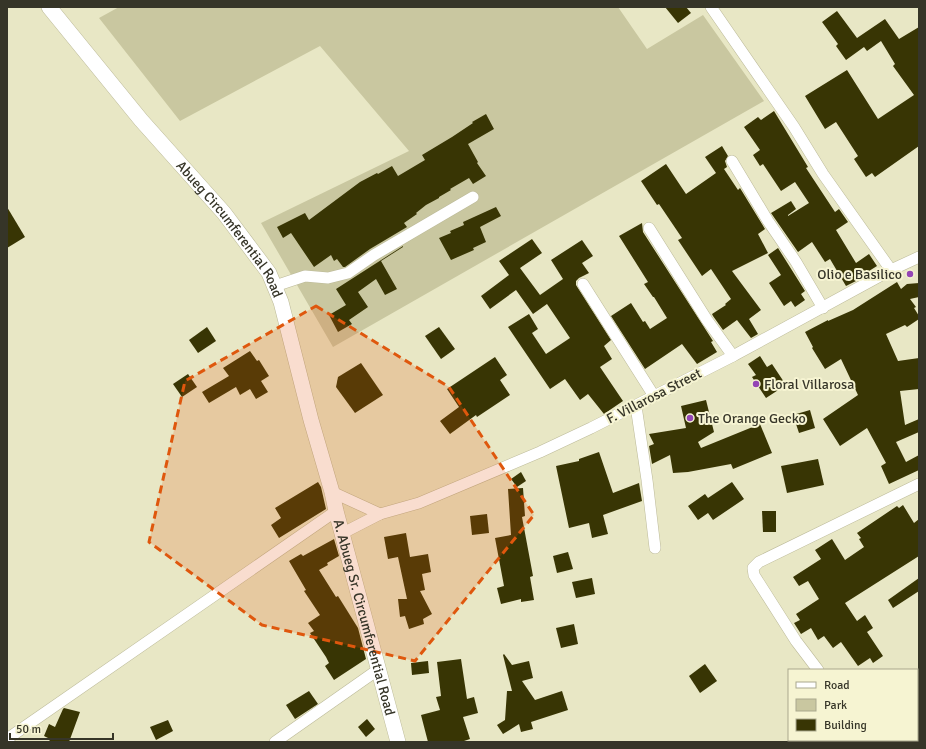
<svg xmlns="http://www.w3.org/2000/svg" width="926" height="749" viewBox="0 0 926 749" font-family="Signika,sans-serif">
  <rect width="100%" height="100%" fill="#e8e7c5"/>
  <path fill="#c9c7a0" d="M119,7h499l29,42 56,-34 61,86 -431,246 -72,-124 148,-72 -89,-105 -140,75 -81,-103z"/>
  <g fill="#383504">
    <path d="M665,7h21l5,6 -13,10z"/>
    <path d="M837,11l20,27 28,-19 14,20 20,-12v119l-44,31 -3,-4 -6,4 -12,-18 4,-3 -22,-34 -11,7 -20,-33 42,-26 31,49 36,-24 -21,-29 2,-2 -14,-23 -14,10 -3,-4 -18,13 -10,-14 2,-2 -16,-22z"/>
    <path d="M774,111l34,56 -2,1 29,44 4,-3 9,13 -12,8 20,33 13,-9 8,12 -16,10 1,2 -16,8 -16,-27 -5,3 -13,-20 -14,10 -27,-39 20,-12 5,8 -8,6v1l21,-13 -14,-21 -14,9 -18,-27 -3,2 -7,-11 7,-5 -16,-23 14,-10 3,3z"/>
    <path d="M486,114l8,15 -26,15 10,18 -1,1 9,13 -13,8 -4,-6 -19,11 1,1 -12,7v1l-13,7 -10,8 1,1 -13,9 3,4 -37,22 -25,18h-2l-6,-8 -3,2 -3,-6 -17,12 -23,-34 -8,5 -6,-11 28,-14 4,7 51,-38 17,-9 1,1 14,-8 6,10 27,-16 -3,-5 30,-18 21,-14 -1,-1z"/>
    <path d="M722,146l6,10 -3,5 2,6 -3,2 14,21 2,-2 25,41 -7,5 10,19 -36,18 29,39 -12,9 9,15 -7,4 -14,-18 -14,10 -10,-14 -1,-2 14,-9 -1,-1 6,-5 -20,-30 -9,7 -24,-36 4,-2 -23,-34 -2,1 -16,-24 25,-17 20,30 30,-21 -11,-16z"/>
    <path d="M7,207l18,30 -18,11z"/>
    <path d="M496,207l5,9 -21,11 6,15 -13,6 1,2 -23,10 -12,-22 12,-5 -1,-2 14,-6 -1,-3z"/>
    <path d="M642,223l1,9 70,109 -2,1 6,10 -20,12 -15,-20 -37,25 -34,-53 20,-13 12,19 2,-1 5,8 17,-11 -13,-21h-1l-9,-13 4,-2 -29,-46z"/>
    <path d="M532,239l10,14 -22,15 20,27 23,-16 -12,-19 31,-20 11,16 -11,7 7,10 -10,5 -3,3v4l35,55 -7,6 8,13 -12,8 23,34 -19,13 -16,-20 -8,6 -15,-21 -15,10 -42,-62 21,-13 9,15 -6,4 14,21 24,-16 -23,-34 -14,10 -17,-24 -26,19 -9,-13 28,-21 -10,-14z"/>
    <path d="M403,246v1l-22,14 16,28 -12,6 -9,-16 -18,13 10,15 -19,13 3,4 -14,8 -9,-17 17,-10 -10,-16z"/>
    <path d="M778,248l27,43 -4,3 4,6 -10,7 -4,-6 -7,5 -15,-23 12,-8 -13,-20z"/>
    <path d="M897,282l4,7 6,-5 12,-1v14l-9,2 6,8 -2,1 5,8v3l-12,8 -2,-2 -19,9 12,27 21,-3v31l-19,2 5,34 14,-6v13l-23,10 10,20 13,-7v15l-30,14 -8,-18 5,-3 -19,-35 -27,18 -17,-27 35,-24 -17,-36 -16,10 -13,-21 1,-1 -8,-15 23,-12v1l25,-11z"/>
    <path d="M207,327l9,14 -18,12 -9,-13z"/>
    <path d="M439,327l16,22 -14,10 -16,-23z"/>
    <path d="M250,351l7,10 2,-1 10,16 -8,5 7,11 -12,7 -6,-10 -10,6 -4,-8 -27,16 -7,-11 27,-16 -6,-8z"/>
    <path d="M760,356l7,11 5,-3 14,21 -20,13 -14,-21 4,-2 -8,-11z"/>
    <path d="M495,357l12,18 -7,5 10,15 -33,22 -1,-2 -26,19 -10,-13 19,-14 -12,-18z"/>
    <path d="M361,363l22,32 -28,18 -19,-26 2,-10z"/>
    <path d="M188,374l9,13 -15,10 -9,-13z"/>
    <path d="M706,400l8,32 -16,10 3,6 59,-24 12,29 -39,16 -2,-5 -43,8 -15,1 -3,-18 -18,9 -3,-18 5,-2 -5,-10 37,-6 -5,-22z"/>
    <path d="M810,410l5,18 -16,5 -6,-18z"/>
    <path d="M599,452l14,41 26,-10 3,18 -39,14 5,19 -16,4 -3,-15 -20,5 -13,-62 23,-5v-2z"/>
    <path d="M818,459l6,26 -37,8 -6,-27z"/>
    <path d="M521,472l5,9 -9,6 -6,-8z"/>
    <path d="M318,482l3,5 5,22 -47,29 -8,-13 10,-7 -6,-10z"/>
    <path d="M732,482l12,17 -31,21 -5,-7 -10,7 -10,-14 17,-12 3,4z"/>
    <path d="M523,488l2,28 -3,1 11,59 -3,1 4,23 -13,2v-3l-20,5 -4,-16 7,-2 -9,-48 16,-3 -3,-46z"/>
    <path d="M903,505l11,18 5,-4v37l-74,47 12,18 8,-6 8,13 -6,4 16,24 -10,7 -3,-5 -12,8 -17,-24 -8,6 -9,-12 -6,4 -7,-12 -10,6 -7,-11 6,-3 -4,-6 23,-15 -11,-18 -9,5 -6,-9 28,-18 -6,-9 17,-11 13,21 19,-13 -5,-8 2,-1 -4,-5 40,-27 2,2z"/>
    <path d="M762,511h14v21h-13z"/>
    <path d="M487,514l2,19 -17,2 -2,-19z"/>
    <path d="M406,533l4,24 18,-3 3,18 -9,2 3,16 -5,1 12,23 -9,5 1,5 -15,5 -4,-13 -5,1 -2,-18h9l-9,-42 -10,2 -4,-22z"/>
    <path d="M334,539l5,17 -12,7 1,2 -9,5 17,27 2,-1 20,32 8,31 -32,21 -9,-14 4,-3 -3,-6 -16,-24 4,-2 -6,-8 12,-8 -16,-24 2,-1 -17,-29 12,-7 2,2z"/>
    <path d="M568,552l5,17 -16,4 -4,-17z"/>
    <path d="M592,578l3,16 -19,4 -4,-16z"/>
    <path d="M919,578v13l-26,17 -5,-8z"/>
    <path d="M574,624l4,20 -17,4 -5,-20z"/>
    <path d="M504,654l8,11 17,-4 4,17 -11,3 13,19 27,-9 6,19 -37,12 2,7 -12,3 -2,-8 -16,10 -6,-9 8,-5 2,-29h5l-9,-36z"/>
    <path d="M461,659l6,40 7,-2 4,16 -15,4 7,22 -9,3h-33l-7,-27 19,-5 -4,-13 5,-1 -4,-34z"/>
    <path d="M428,661l1,12 -17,2 -1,-12z"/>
    <path d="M705,664l12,17 -17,12 -11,-17z"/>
    <path d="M309,691l9,13 -23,15 -9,-14z"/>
    <path d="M64,708l16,4 -11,30h-20l1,-3 -6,-3 5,-12 6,3 8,-18z"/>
    <path d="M367,719l8,10 -9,8 -8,-10z"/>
    <path d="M168,720l5,11 -17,9 -6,-13z"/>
  </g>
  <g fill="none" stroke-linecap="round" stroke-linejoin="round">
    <defs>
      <g id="street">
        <path d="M711,7l83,120 29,47 68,96"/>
        <path d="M732,161l36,60 28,41 27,46"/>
        <path d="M649,228l58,92 26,36"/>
        <path d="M583,284l71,112"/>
        <path d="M275,286l30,-10 23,2 20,-5 26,-18 99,-58"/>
        <path d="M636,406l11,74 8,68"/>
        <path d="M332,492l48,22"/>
        <path d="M343,533l37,-19 39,-11 121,-51 51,-24 142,-72 158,-86 28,-13"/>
        <path d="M818,670l-22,-29 -42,-66 -1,-7 6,-6 160,-78"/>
        <path d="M7,739l329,-228"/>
        <path d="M275,742l104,-73"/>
      </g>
      <g id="secondary">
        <path id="s1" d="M49,7l92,113 83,93 45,60 12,29 30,118 21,72 4,19 62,231"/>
      </g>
    </defs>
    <use href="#street" stroke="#bcba99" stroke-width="12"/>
    <use href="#secondary" stroke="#bcba99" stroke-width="16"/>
    <use href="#street" stroke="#fff" stroke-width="11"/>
    <use href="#secondary" stroke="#fff" stroke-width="15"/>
  </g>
  <path fill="#df570d" fill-opacity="0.2" stroke="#df570d" stroke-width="3" stroke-dasharray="8 5" stroke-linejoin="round" d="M316,306l133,81 85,128 -119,146 -153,-36 -113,-83 36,-161z"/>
  <g fill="#9445b5" stroke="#f6f4d2" stroke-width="1.5">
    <circle cx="910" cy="274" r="4"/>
    <circle cx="756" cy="384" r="4"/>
    <circle cx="690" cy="418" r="4"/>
  </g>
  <g text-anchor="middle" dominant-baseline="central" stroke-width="4" stroke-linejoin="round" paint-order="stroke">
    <g font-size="14" fill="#363528" stroke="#f6f4d2">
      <text stroke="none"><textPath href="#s1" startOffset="287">Abueg Circumferential Road</textPath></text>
      <text transform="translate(654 396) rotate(-27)">F. Villarosa Street</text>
      <text stroke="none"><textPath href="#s1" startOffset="703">A. Abueg Sr. Circumferential Road</textPath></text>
    </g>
    <g font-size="14" fill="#363528" stroke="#f6f4d2" text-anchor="start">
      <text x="902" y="274" text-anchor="end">Olio e Basilico</text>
      <text x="764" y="384">Floral Villarosa</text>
      <text x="698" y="418">The Orange Gecko</text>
    </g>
  </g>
  <rect width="926" height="749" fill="none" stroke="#363528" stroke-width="16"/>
  <rect x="788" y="669" width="130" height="72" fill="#f6f4d2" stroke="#a9a88e"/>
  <rect x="796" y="682" width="20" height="6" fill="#ffffff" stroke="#a9a88e"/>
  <text x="824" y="689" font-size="12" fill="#363528">Road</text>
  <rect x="796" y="699" width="20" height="12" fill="#c9c7a0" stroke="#a9a88e"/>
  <text x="824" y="709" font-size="12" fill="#363528">Park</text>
  <rect x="796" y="719" width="20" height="12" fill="#383504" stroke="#a9a88e"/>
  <text x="824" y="729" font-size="12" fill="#363528">Building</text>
  <path d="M10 733v6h103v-6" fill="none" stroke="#363528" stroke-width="2"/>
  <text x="16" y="733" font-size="12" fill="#363528" stroke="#f6f4d2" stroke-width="3" paint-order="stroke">50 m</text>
</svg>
